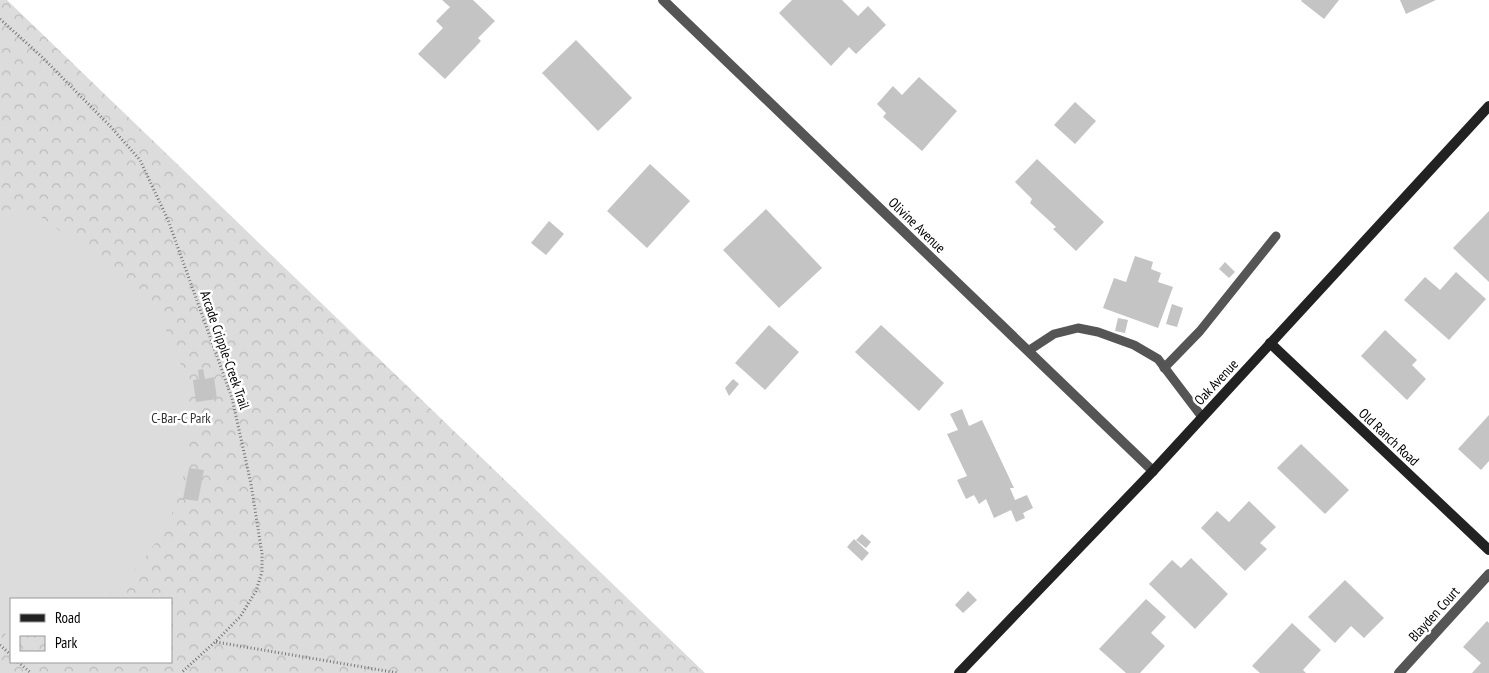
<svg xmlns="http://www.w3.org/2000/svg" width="1489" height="673" viewBox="0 0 1489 673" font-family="'PT Sans Narrow',sans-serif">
  <defs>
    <pattern id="park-crowns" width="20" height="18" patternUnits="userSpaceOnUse" patternTransform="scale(1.25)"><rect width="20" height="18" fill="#dcdcdc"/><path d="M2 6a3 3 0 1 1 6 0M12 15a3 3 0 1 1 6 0" fill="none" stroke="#bbb"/></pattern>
  </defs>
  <rect width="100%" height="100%" fill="#fff"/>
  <path fill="url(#park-crowns)" fill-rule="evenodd" d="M0,0h7l698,673h-705zM11,599h160v63h-160z"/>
  <path fill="#dcdcdc" d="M5,209l28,2 72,53 44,39 14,20 22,51 4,29v22l-2,36 -9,36 -12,31 -20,28 -21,26 -24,17h-90v40l-11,-10v-415z"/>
  <g fill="#c4c4c4">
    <path d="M442,0h31l22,21 -17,17 3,3 -36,38 -27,-25 25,-26 -7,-7 14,-14z"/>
    <path d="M792,0h50l16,16 10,-10 18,19 -30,29 -7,-7 -18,19 -52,-53z"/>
    <path d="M1302,0h37l-15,19 -23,-18z"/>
    <path d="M1400,0h36l-30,14z"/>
    <path d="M576,40l56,58 -34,33 -56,-58z"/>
    <path d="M919,77l38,34 -35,40 -39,-34 3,-4 -9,-9 16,-18 9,9z"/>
    <path d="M1075,102l21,19 -21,23 -21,-19z"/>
    <path d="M1037,159l67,63 -28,29 -23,-22 3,-2 -26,-24 2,-4 -17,-17z"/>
    <path d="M650,164l40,37 -43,47 -40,-37z"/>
    <path d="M766,209l56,59 -43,40 -56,-58z"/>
    <path d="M1489,211v71l-36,-34z"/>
    <path d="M549,221l15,13 -18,21 -15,-12z"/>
    <path d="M1135,256l18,6 -2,7 10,4 -3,9 15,5 -15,41 -55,-20 11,-30 12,4z"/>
    <path d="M1225,262l10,10 -6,6 -10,-9z"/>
    <path d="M1456,272l30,27 -37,41 -45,-40 21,-23 15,13z"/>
    <path d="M1172,304l11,4 -6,19 -11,-3z"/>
    <path d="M1118,318l10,2 -3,13 -10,-2z"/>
    <path d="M769,325l30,27 -34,38 -30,-27z"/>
    <path d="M881,325l63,58 -25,28 -64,-59z"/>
    <path d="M1385,330l32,30 -5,5 14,14 -19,21 -46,-44z"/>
    <path d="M203,369l2,10 9,-2 3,22 -21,3 -3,-22 6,-1 -1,-9z"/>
    <path d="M733,379l6,5 -10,12 -4,-8z"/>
    <path d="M962,409l7,17 13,-6 32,68h-4l5,12 12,-5 6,13 -10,5 2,5 -9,4 -5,-12 -17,8 -8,-19 -7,5 -5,-9 -8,4 -9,-19 10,-4 -20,-42 11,-4 -8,-16z"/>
    <path d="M1489,415v46l-8,9 -23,-21z"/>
    <path d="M1301,444l48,46 -24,24 -48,-46z"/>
    <path d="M189,468l15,2 -6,31 -15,-2z"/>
    <path d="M1249,501l27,26 -16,16 7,6 -22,22 -44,-43 16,-17 12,11z"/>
    <path d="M862,534l9,8 -5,6 -10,-8z"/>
    <path d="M854,539l15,14 -7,8 -15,-14z"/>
    <path d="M1191,558l37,36 -33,35 -46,-45 23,-24 9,8z"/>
    <path d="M1345,580l39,38 -20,20 -13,-12 -16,17 -27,-26z"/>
    <path d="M968,591l9,9 -14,13 -8,-8z"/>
    <path d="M1146,599l20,18 -15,16 14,13 -25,27h-14l-27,-24z"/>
    <path d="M1487,621l2,2v50h-17l9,-10 -18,-16z"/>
    <path d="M1292,623l29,27 -18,20 3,3h-46l-8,-7z"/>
  </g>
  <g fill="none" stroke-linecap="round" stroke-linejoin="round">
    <g stroke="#777" stroke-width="3" stroke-dasharray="1 2.5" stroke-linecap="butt">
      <path d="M0,19l42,38 68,69 30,34 28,60 64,178 19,86 11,70v18l-6,19 -16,26 -25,25 -34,31"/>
      <path d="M216,642l182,31"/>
      <path d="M0,645l11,10"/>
      <path d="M18,662l13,11"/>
    </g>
    <g stroke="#555" stroke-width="9">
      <path d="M1028,351l26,-17 24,-6 20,4 36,13 24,14 44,58"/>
      <path d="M1164,368l36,-37 76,-95"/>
    </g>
    <g stroke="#555" stroke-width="10">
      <path d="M663,0l490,471"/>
      <path d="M1399,673l90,-99"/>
    </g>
    <g stroke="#222" stroke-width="10">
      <path d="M1270,343l219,207"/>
      <path d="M959,673l194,-202 336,-365"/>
    </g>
  </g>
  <g text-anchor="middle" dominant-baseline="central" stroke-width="5" stroke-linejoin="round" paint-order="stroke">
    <g font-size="14" fill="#000" stroke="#fff">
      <text transform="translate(917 225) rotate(44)">Olivine Avenue</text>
      <text transform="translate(225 350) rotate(71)">Arcade Cripple-Creek Trail</text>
      <text transform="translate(1216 382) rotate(-47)">Oak Avenue</text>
      <text transform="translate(1389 437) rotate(43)">Old Ranch Road</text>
      <text transform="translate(1434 614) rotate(-48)">Blayden Court</text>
    </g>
    <g font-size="14" fill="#333" stroke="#fff">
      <text x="181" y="418">C-Bar-C Park</text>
    </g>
  </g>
  <rect x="10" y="598" width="162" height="65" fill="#ffffff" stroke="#999999"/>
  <rect x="20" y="614" width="25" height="8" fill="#222222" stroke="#999999"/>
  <text x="55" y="623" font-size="15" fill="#000000">Road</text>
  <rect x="20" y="636" width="25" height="15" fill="url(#park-crowns)" stroke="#999999"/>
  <text x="55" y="648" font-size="15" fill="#000000">Park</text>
</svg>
